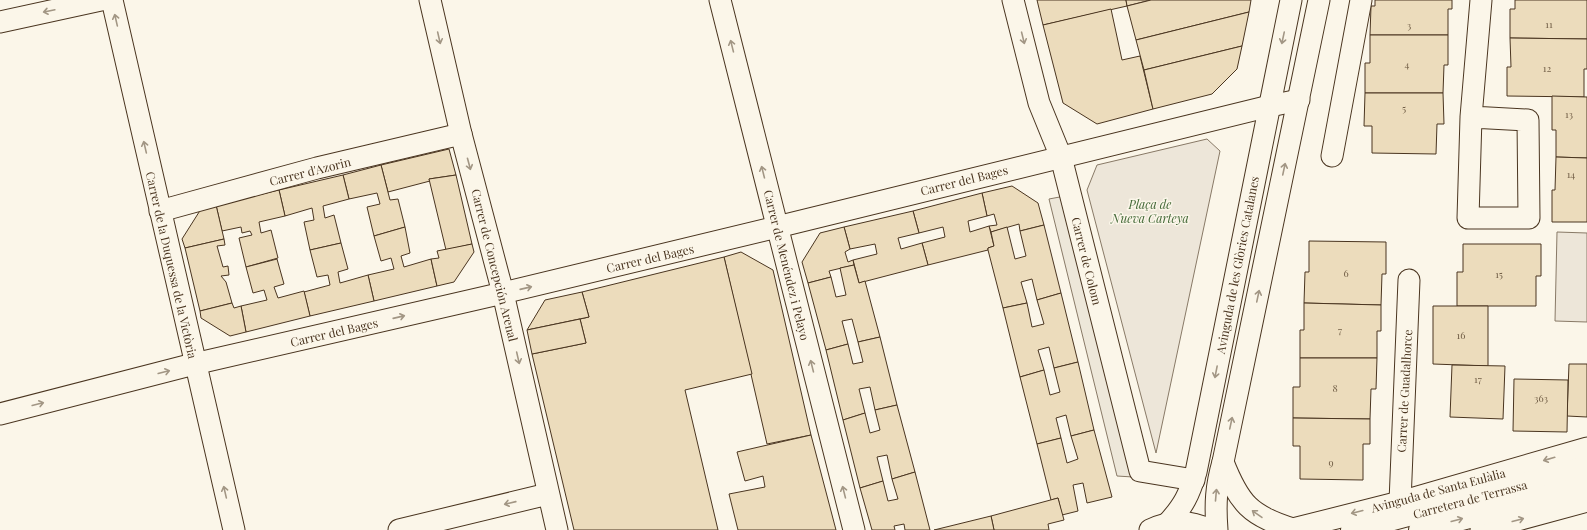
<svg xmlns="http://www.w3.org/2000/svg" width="1587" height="530" viewBox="0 0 1587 530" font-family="'Playfair Display',serif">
  <rect width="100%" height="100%" fill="#fbf6e9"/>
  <g fill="#ede6d9" stroke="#887966">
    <path d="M1207,139l13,12 -64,302 -69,-263 10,-25z"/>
    <path d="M1557,232l30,1v89l-32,-1z"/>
  </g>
  <path fill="#ede7d9" stroke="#887966" d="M1065,196l68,281 -16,-1 -68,-277z"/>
  <g fill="#ecdcbc" stroke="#4a3520">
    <path d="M1037,0h89l1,6 -84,19z"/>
    <path d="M1126,0h25l-24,6z"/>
    <path d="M1151,0h100l-2,12 -113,28 -9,-34z"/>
    <path d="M1375,0h77v9h-4v26h-78l1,-29h4z"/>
    <path d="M1515,0h72v39l-77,-1v-29h5z"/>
    <path d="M1111,9l11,51 18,-4 13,53 -56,15 -34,-21 -20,-78z"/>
    <path d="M1249,12l-7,34 -98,24 -8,-30z"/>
    <path d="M1370,35h78v30h-4l-1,28h-78v-30h5z"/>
    <path d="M1510,38l77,1v30h-3v28l-77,-1v-29h4z"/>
    <path d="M1242,46l-5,23 -25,25 -59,15 -9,-39z"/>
    <path d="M1365,93h78l1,31h-7l-1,30 -64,-1v-27h-8z"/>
    <path d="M1552,96l35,1v61l-31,-1v-27h-4z"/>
    <path d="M449,149l7,26 -27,4 1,2 -42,11 -7,-27z"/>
    <path d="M1556,157l31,1v64h-35v-32h3z"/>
    <path d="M381,165l9,35 8,-1 7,28 -31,9 -7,-29 13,-3 -3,-11 -28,6 -6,-24z"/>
    <path d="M343,175l6,24 -26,7 2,12 9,-3 7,28 -31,7 -6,-28 10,-2 -2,-12 -27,8 -6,-26z"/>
    <path d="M456,175l16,69 -26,6 -17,-71z"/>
    <path d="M1012,186l26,17 6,22 -24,6 -1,-7 -28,8 -2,-6 8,-1 -3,-11 -7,2 -5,-23z"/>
    <path d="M279,190l6,26 -26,6 2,11 10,-3 7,28 -32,9 -7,-29 13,-3 -2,-4 -8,2 -1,-6 -19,4 -6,-26z"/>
    <path d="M982,193l5,23 -19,5 2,11 19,-6 5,20 -6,2v2l-60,15 -6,-22 23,-6 -2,-10 -24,6 -6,-22z"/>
    <path d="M216,205l8,34 -39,9 -3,-9 19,-30z"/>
    <path d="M913,211l6,22 -21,5 3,11 21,-6 6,22 -69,18 -6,-23 24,-6 -2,-10 -25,5 -6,-22z"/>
    <path d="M1044,225l17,68 -24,7 -5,-21 -11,3 6,21 -24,5 -15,-58v-2l6,-2 -3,-14 16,-5 8,32 11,-3 -6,-25z"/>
    <path d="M405,227l5,26 -9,3 3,11 27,-8 6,27 -63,15 -6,-26 26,-6 -3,-11 -10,3 -7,-25z"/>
    <path d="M844,227l6,22 -5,3 3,10 5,-2 1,5 -25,6 2,6 -23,6 -6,-21 18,-29z"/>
    <path d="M224,239l1,6 -8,1 6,21 5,-1 1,9 -8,1 5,6 6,21 -32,8 -15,-63z"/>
    <path d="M1309,241l77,1v32h-4l-1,31 -77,-2 1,-31h4z"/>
    <path d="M341,243l7,26 -10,3 2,11 28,-8 6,26 -64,15 -6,-24 26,-7 -2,-10 -11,2 -7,-27z"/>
    <path d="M472,244l2,8 -20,30 -17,4 -6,-27 8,-1 -2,-7z"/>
    <path d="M1463,244h78v32h-5v30h-79v-34h6z"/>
    <path d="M741,252l32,18 38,165 -44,9 -43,-187z"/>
    <path d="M724,257l28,117 -67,16 33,140h-144l-42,-176 54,-11 -6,-24 9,-2 -7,-25z"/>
    <path d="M277,259l7,25 -10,3 4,11 26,-7 6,25 -64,16 -5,-26 26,-6 -3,-10 -11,3 -7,-26z"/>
    <path d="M854,265l5,18 6,-2 15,56 -22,5 -6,-23 -10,2 6,23 -22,6 -18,-67 23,-6 5,20 10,-2 -6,-27z"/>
    <path d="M582,292l7,25 -62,13 18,-30z"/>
    <path d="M1061,293l17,69 -24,6 -5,-21 -11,3 6,20 -24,7 -17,-69 24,-5 5,24 12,-3 -7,-24z"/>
    <path d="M232,303l2,5 7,-2 5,26 -16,4 -29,-18 -1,-7z"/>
    <path d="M1304,303l77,2v26h-4v27h-77v-28h4z"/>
    <path d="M1433,306h55v60l-55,-2z"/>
    <path d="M580,319l6,24 -54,11 -5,-24z"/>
    <path d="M880,337l17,68 -22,5 -5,-23 -11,2 6,24 -22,7 -17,-70 22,-6 5,20 10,-2 -5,-20z"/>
    <path d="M1300,358h77l-1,31h-5l-1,30 -77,-1v-31h7z"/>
    <path d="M1078,362l16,68 -23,6 -5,-21 -10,3 5,20 -24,6 -17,-67 24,-7 6,25 10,-3 -6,-24z"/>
    <path d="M1569,364h18v53l-20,-1z"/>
    <path d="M1452,365l53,1 -2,53 -53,-2z"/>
    <path d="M1514,379l54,1 -1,52 -54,-1z"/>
    <path d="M897,405l18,67 -23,7 -5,-24 -10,2 6,24 -23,7 -17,-68 22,-7 5,20 10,-3 -5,-20z"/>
    <path d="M1293,418l77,1v25h-7v36l-63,-1v-33h-7z"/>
    <path d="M1094,430l18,67 -25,6 -4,-20 -10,2 5,26 -16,4 -4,-17 -7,2 -14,-56 24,-6 6,25 11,-4 -7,-23z"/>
    <path d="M811,435l25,95h-98l-9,-36 36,-7 -2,-11 -18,5 -8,-29z"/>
    <path d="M915,472l15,58h-25l-1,-6 -10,2 1,4h-23l-12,-42 23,-7 5,20 10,-2 -6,-20z"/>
    <path d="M1058,498l6,22 -16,4 1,6h-55l-3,-14z"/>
    <path d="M991,516l3,14h-60z"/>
  </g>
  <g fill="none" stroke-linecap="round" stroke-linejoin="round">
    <defs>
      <g id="minor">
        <path d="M112,0l122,530"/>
        <path d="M430,0l31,134 42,159 54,237"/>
        <path d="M720,0l134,530"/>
        <path d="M1013,0l26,103 22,54 79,314 54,9"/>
        <path d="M0,22l101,-22"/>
        <path d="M1471,117l57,3 1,98h-61l3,-101 10,-117"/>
        <path d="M1332,156l29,-156"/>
        <path d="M160,211l157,-43 144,-34"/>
        <path d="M0,414l194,-50 309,-71 274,-66 493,-121 29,-6"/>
        <path d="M1223,462c16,41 27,54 70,67"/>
        <path d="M1400,502l9,-222"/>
        <path d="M1168,523c16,-18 21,-28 28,-51l95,-472"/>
        <path d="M399,530l149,-36"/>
        <path d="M1150,530c20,-10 40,-10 60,0"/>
        <path d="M1217,530c-2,-26 -1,-44 6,-68l96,-462"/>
        <path d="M1289,530l111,-28 187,-54"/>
        <path d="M1481,530l106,-29"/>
      </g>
      <g id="primary">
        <path d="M1352,530l235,-63"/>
        <path d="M1420,530l167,-44"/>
      </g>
    </defs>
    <use href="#minor" stroke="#4a3520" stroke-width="23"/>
    <use href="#primary" stroke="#4a3520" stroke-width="24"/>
    <use href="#minor" stroke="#fbf6e9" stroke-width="21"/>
    <use href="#primary" stroke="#fbf6e9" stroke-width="22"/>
  </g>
  <defs><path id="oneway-shaft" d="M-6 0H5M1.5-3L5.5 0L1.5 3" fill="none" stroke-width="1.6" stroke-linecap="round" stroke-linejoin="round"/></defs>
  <g stroke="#a29684">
    <use href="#oneway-shaft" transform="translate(49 11) rotate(168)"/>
    <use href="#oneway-shaft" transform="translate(116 20) rotate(-103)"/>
    <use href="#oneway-shaft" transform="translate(439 38) rotate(77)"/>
    <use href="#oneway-shaft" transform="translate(1023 38) rotate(76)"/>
    <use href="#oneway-shaft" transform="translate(1283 38) rotate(102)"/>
    <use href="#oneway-shaft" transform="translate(732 46) rotate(-104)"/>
    <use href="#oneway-shaft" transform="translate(145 147) rotate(-103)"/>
    <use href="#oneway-shaft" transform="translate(469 164) rotate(75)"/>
    <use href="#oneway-shaft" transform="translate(1284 169) rotate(-78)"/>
    <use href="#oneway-shaft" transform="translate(763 172) rotate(-104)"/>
    <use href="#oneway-shaft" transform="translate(526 288) rotate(-13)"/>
    <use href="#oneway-shaft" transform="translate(1258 296) rotate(-78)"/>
    <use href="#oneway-shaft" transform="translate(399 317) rotate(-13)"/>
    <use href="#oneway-shaft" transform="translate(518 358) rotate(77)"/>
    <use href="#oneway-shaft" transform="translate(812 366) rotate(-104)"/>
    <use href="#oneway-shaft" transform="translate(164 372) rotate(-14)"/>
    <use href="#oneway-shaft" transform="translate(1216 372) rotate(101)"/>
    <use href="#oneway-shaft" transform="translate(38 404) rotate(-14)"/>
    <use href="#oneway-shaft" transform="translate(1231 423) rotate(-78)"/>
    <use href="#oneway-shaft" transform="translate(1549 459) rotate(164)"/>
    <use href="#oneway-shaft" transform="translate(225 492) rotate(-103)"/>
    <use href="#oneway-shaft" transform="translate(844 492) rotate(-104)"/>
    <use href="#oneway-shaft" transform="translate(1216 495) rotate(-85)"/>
    <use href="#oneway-shaft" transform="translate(510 503) rotate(167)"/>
    <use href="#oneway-shaft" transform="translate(1357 512) rotate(166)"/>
    <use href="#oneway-shaft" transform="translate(1257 514) rotate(-145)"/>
    <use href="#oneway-shaft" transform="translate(1457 520) rotate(-15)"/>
    <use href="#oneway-shaft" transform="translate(1518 520) rotate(-15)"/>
  </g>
  <g text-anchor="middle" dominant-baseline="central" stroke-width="3" stroke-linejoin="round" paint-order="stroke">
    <g font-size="10" fill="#725f47">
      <text x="1549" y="24">11</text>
      <text x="1409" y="25">3</text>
      <text x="1407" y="64">4</text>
      <text x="1547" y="68">12</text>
      <text x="1404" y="108">5</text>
      <text x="1569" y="114">13</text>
      <text x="1571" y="174">14</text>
      <text x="1346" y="273">6</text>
      <text x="1499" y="274">15</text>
      <text x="1340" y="330">7</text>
      <text x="1461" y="335">16</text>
      <text x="1478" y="379">17</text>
      <text x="1335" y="388">8</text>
      <text x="1541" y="398">363</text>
      <text x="1331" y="462">9</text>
    </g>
    <g font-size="12" fill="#4a3520" stroke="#fbf6e9">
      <text transform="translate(310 171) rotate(-14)">Carrer d'Azorin</text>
      <text transform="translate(964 180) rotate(-14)">Carrer del Bages</text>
      <text transform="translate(650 258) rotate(-13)">Carrer del Bages</text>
      <text transform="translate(1087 261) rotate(76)">Carrer de Colom</text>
      <text transform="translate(172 265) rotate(77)">Carrer de la Duquessa de la Victòria</text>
      <text transform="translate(495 265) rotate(76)">Carrer de Concepción Arenal</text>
      <text transform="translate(787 265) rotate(76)">Carrer de Menéndez i Pelayo</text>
      <text transform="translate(1237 265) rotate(-79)">Avinguda de les Glòries Catalanes</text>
      <text transform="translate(334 332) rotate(-13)">Carrer del Bages</text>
      <text transform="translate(1404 391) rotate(-87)">Carrer de Guadalhorce</text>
      <text transform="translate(1438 490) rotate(-15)">Avinguda de Santa Eulàlia</text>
      <text transform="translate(1470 499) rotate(-15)">Carretera de Terrassa</text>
    </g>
    <g font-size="12" font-style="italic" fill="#436837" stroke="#fbf6e9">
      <text x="1150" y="204">Plaça de<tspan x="1150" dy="14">Nueva Carteya</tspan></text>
    </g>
  </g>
</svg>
